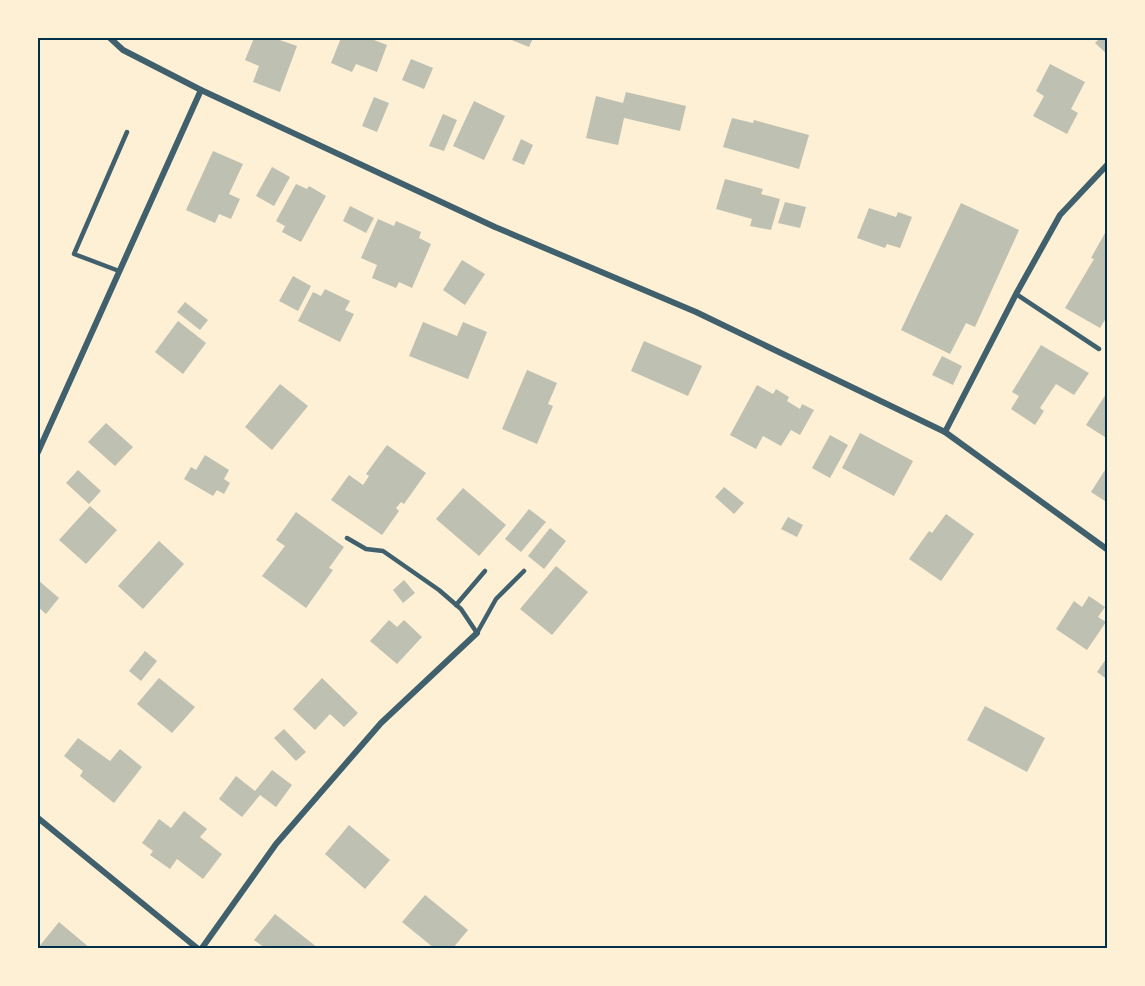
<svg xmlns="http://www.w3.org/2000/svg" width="1145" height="986" viewBox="0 0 1145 986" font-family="Cabin,sans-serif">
  <rect width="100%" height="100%" fill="#fdf0d5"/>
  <g fill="#bec0b2">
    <path d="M254,38h20l23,8 -17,46 -27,-10 6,-16 -14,-6z"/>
    <path d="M341,38h28l18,7 -10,27 -21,-8 -4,8 -21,-9z"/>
    <path d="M507,38h26l-4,9z"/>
    <path d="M1100,38h8v17l-13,-12z"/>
    <path d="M411,59l22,9 -9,21 -22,-9z"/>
    <path d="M1050,64l35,18 -14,27 7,4 -11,21 -34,-18 11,-20 -8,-5z"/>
    <path d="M626,92l60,14 -6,25 -56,-13 -6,27 -32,-7 10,-42 27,7z"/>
    <path d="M374,97l15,6 -12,29 -15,-6z"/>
    <path d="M474,101l31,15 -21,44 -31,-14z"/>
    <path d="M443,114l14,6 -13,31 -15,-5z"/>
    <path d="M732,118l21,5 1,-3 55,15 -10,34 -76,-22z"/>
    <path d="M521,139l12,6 -9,20 -12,-5z"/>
    <path d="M213,151l30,13 -14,30 11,5 -9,20 -12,-5 -4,9 -29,-13z"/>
    <path d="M272,167l18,10 -16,29 -18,-10z"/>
    <path d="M725,179l38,10 -2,5 19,5 -9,31 -21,-4 2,-7 -36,-10z"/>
    <path d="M296,184l11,5 2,-3 17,10 -25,46 -19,-10 3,-6 -9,-5z"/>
    <path d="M785,202l21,5 -6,21 -22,-5z"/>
    <path d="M961,203l58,27 -44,97 -9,-4 -16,31 -49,-24z"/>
    <path d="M350,206l24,12 -8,15 -23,-12z"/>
    <path d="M869,208l27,9 2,-5 14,5 -12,31 -13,-4 -2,4 -28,-10z"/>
    <path d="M378,219l16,7 2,-5 25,11 -2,6 12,6 -19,44 -13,-6 -3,6 -24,-10 5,-13 -16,-7z"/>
    <path d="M1105,233l3,2v80l-8,13 -35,-20 29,-49 -3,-1z"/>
    <path d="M462,260l23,14 -20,31 -22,-15z"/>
    <path d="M293,276l18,10 -13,25 -19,-10z"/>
    <path d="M325,289l25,12 -5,9 9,4 -14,28 -42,-21 15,-29 8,4z"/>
    <path d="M185,302l23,18 -8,10 -23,-18z"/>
    <path d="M178,321l28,22 -23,31 -28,-22z"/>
    <path d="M423,322l34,14 6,-14 24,10 -19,47 -59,-23z"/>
    <path d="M644,341l58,25 -14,30 -57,-25z"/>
    <path d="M1041,345l48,28 -15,22 -18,-11 -16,24 4,3 -9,14 -24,-16 8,-13 -7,-4z"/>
    <path d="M942,356l20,10 -9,19 -21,-10z"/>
    <path d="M527,370l30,13 -9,21 5,2 -16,38 -35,-15z"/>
    <path d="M280,384l28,22 -36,44 -27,-23z"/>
    <path d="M757,385l16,9 3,-5 13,8 -2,4 13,8 2,-5 12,6 -14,25 -9,-5 -10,16 -18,-10 -7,13 -26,-14z"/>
    <path d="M1108,391v48l-22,-14z"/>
    <path d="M106,423l27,24 -18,19 -27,-24z"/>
    <path d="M860,433l53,28 -19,35 -52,-28z"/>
    <path d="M830,435l18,10 -18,33 -18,-10z"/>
    <path d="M387,445l39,28 -22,31 -3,-2 -5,6 3,3 -17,24 -51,-35 18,-25 14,10 6,-9 -3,-2z"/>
    <path d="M205,455l24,15 -5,9 6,4 -6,11 -7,-4 -4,6 -29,-17 7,-12 5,3z"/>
    <path d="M78,470l23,21 -12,13 -23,-21z"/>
    <path d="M1105,470l3,2v31l-17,-11z"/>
    <path d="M724,487l20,16 -10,11 -19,-17z"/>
    <path d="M463,488l43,37 -27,31 -43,-37z"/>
    <path d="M90,506l27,24 -31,34 -27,-24z"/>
    <path d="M529,509l17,13 -25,30 -16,-13z"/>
    <path d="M296,512l48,35 -15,21 4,2 -27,38 -44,-32 23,-30 -9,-6z"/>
    <path d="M946,514l28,20 -33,47 -32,-22 20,-28 3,2z"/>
    <path d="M788,517l15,8 -6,12 -16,-8z"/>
    <path d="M550,528l16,13 -22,28 -16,-13z"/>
    <path d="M159,541l25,23 -41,45 -25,-23z"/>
    <path d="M556,566l32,26 -36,43 -32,-26z"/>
    <path d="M38,580l21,18 -13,16 -8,-7z"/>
    <path d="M404,580l11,13 -12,10 -10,-13z"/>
    <path d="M1089,596l16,11 -7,10 8,5 -19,28 -31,-21 18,-28 8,6z"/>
    <path d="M389,620l8,7 7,-7 18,17 -25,27 -27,-23z"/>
    <path d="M145,651l12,10 -16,20 -12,-10z"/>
    <path d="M1106,659l2,1v20l-11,-8z"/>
    <path d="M159,678l36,29 -23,26 -35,-29z"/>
    <path d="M322,678l36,35 -14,14 -14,-13 -15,16 -22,-21z"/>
    <path d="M985,706l60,32 -18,34 -60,-32z"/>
    <path d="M284,729l22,23 -10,9 -22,-23z"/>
    <path d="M78,738l32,23 10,-12 22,18 -28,36 -34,-27 3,-5 -19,-15z"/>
    <path d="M272,770l20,15 -16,22 -16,-12 -18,22 -23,-18 17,-23 19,15z"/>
    <path d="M184,811l23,18 -7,8 22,17 -19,25 -26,-20 -7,10 -20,-14 3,-4 -11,-8 17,-24 12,9z"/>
    <path d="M349,825l41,35 -25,29 -40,-35z"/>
    <path d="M425,895l43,35 -15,18h-19l-32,-26z"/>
    <path d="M275,914l43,34h-53l-11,-8z"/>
    <path d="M59,922l31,26h-52z"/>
  </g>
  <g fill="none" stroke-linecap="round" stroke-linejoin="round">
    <g stroke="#3f606c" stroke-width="4.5">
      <path d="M119,271l-45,-17 53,-122"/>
      <path d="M1016,294l83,55"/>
      <path d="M347,538l19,11 17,2 56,39 22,19 16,24 19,-34 28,-28"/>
      <path d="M456,605l29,-34"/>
    </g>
    <g stroke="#3f606c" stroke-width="6">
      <path d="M110,38l13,12 78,40 294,137 201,85 249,120 163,118"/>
      <path d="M945,432l71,-138 44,-79 48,-51"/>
      <path d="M38,452l163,-362"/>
      <path d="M38,818l159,130"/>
      <path d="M202,948l74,-104 105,-121 96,-90"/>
    </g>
  </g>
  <rect width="1145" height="986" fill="none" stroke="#fdf0d5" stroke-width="78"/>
  <rect x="39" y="39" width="1067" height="908" fill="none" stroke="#003049" stroke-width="2"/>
</svg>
